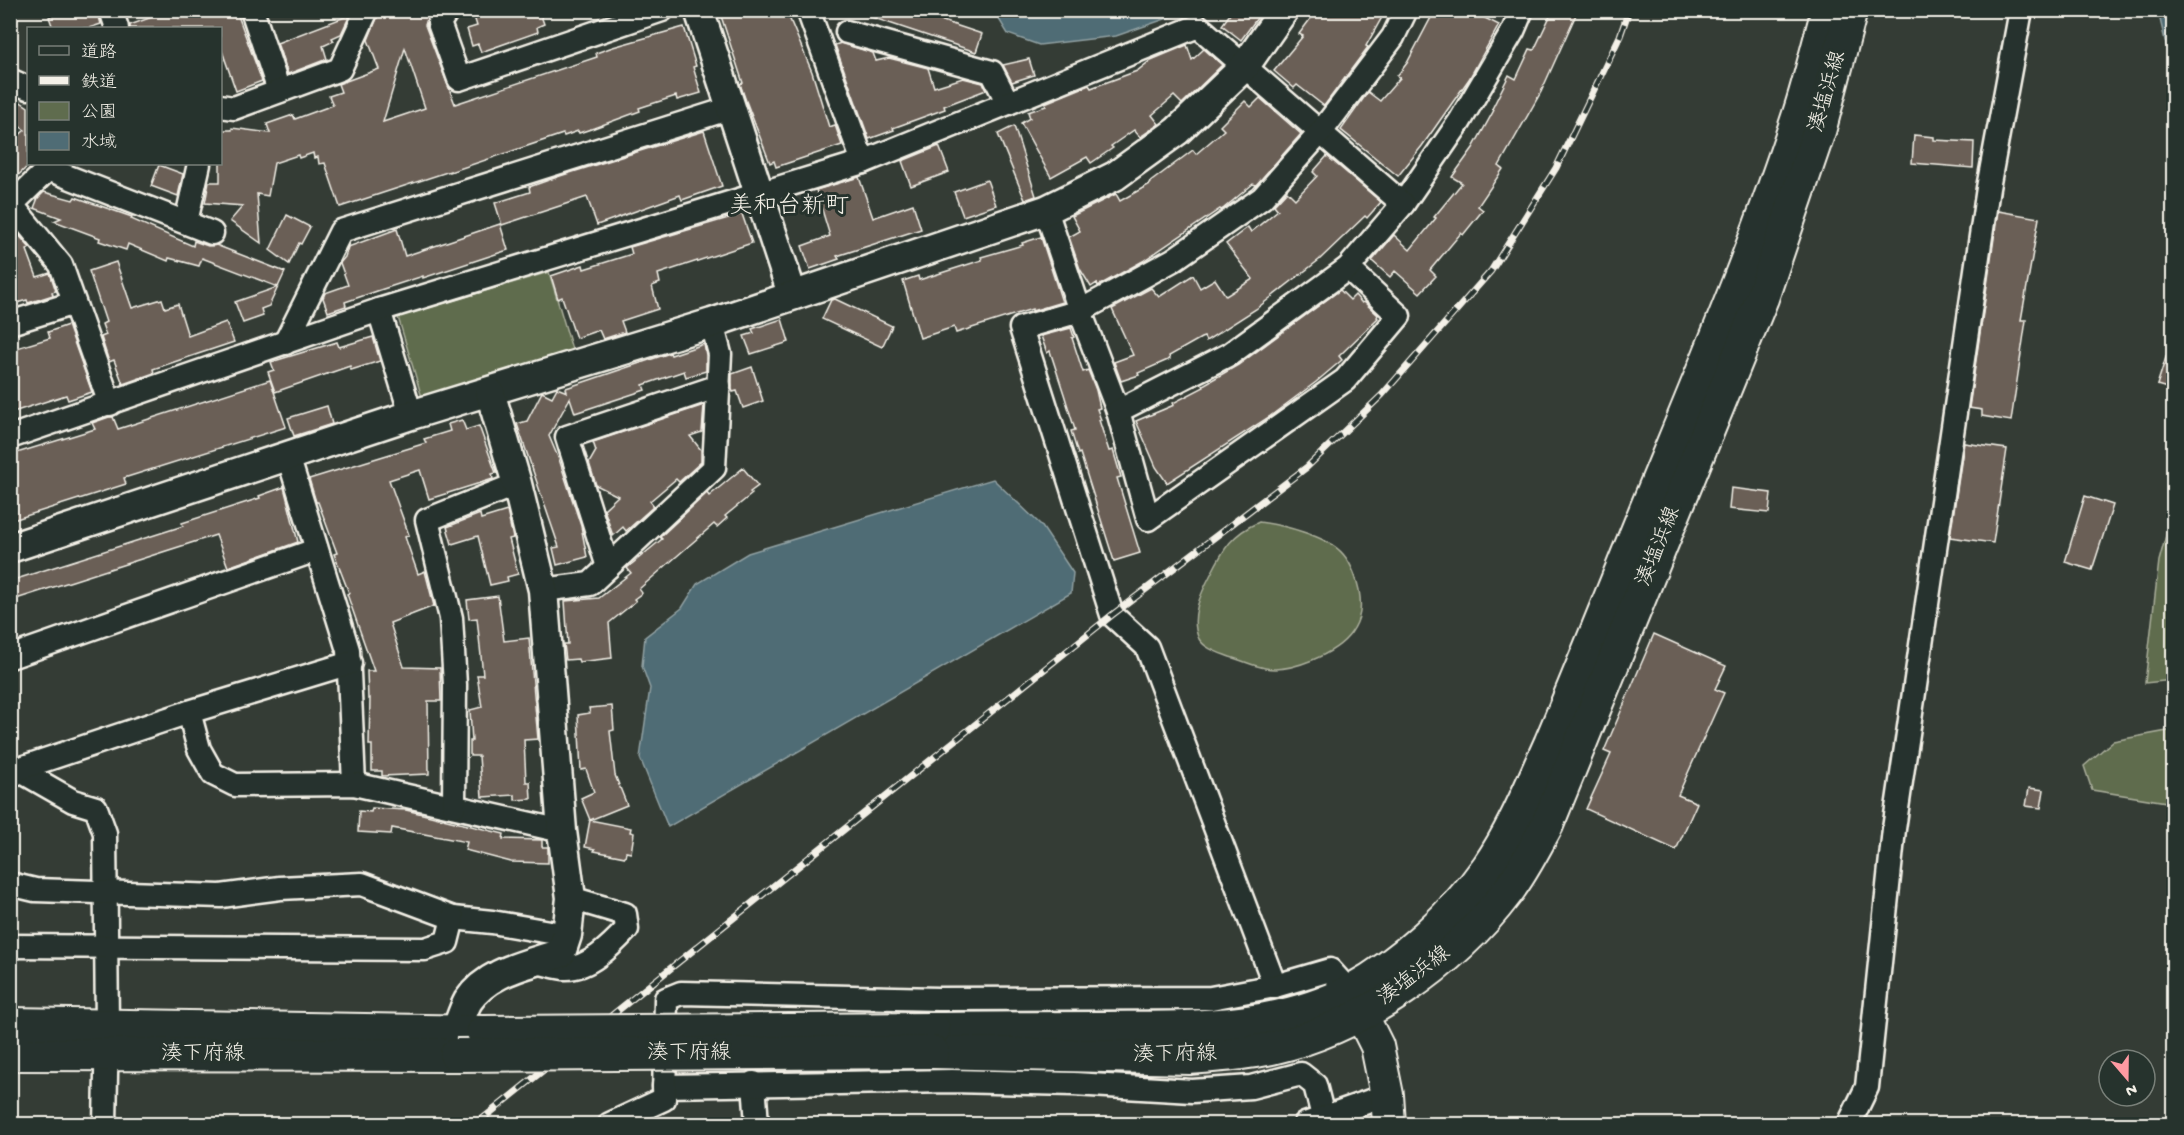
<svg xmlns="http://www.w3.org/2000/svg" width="2184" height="1135" viewBox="0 0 2184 1135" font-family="'Gochi Hand','Klee One',sans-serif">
  <rect width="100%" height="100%" fill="#343c35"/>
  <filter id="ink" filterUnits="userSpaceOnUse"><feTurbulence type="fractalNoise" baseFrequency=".0167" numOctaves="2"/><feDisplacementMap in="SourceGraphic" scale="12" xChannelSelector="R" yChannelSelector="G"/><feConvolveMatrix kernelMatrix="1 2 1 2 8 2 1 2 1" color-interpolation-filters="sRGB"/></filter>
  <g filter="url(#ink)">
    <g fill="#5f6c4e" stroke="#aaae9b" stroke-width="1.5">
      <path d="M549,272l25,84 -151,45 -25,-84z"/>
      <path d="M2173,510v170l-28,3 14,-122z"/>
      <path d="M1259,522c16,2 29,5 44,10 34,11 48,22 56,58 3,17 2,29 -8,43 -15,21 -61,40 -86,35 -12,-2 -24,-8 -35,-11 -10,-4 -25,-8 -31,-18 -10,-21 2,-46 12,-65 13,-26 21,-40 48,-52z"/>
      <path d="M2173,730v73l-81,-13 -8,-24 29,-25z"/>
    </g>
    <g fill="#4f6c75" stroke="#91a1a3" stroke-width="1.5">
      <path d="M994,11h194l-72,25 -77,9 -31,-11z"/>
      <path d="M2158,11h15v63z"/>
      <path d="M993,479l48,46 32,48 -2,20 -403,234 -28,-69 10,-70 -8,-22 3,-29 37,-29 15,-24 51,-31z"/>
    </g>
    <g fill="#6a5e57" stroke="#f4f1e8" stroke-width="1.5" fill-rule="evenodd">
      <path d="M66,10h31l4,14 -12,4h-36l-4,-11z"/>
      <path d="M171,10h65l26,71 -26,10 -16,-46v-17h-90v-3z"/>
      <path d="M380,10h51l-6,15 30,79 142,-47 -1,-4 17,-6 71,-20 12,39 -3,1 8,26 -24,7 -1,-4 -37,12 1,3 -46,17 -15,5 -1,-2 -14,5 -1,-2 -113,38v-1l-110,36 -15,-44 -6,1 -1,-7 -4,1 -1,-5 -14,5 -1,-3 -24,8 -6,33 -11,-2 4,49 -31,-22 13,-15 -38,-3 4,-21h11v-52h12v-2l38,5 -3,-9 26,-9 2,4 38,-14 -4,-9 12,-4 -3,-8 41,-15 -11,-29zM405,48l20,60 -42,14z"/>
      <path d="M472,10h67l5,14 -7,3 1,5 -57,20 -3,-8 -6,2 -5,-17 10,-3z"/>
      <path d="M719,10h67l26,62 17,55 6,-2 7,20 -66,22 -2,-6 -4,2 -24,-62 -6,-17 3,-1z"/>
      <path d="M862,10h48l72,24 -6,18 -114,-38z"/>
      <path d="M1233,10h30l-22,30 -19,-15z"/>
      <path d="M1317,10h69l-20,36 2,1 -44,59 -27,-21 -3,3 -20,-17 29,-35 -4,-2z"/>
      <path d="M1435,10h34l30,15 -30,54 -47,67 -24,30 -57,-46 27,-38 12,9 20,-23 -3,-2 10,-13z"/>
      <path d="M1553,10h25l-37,82 -42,74 4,3 -25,37 5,4 -20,25 -2,-2 -31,37 6,6 -16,17 -25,-22 -5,6 -18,-16 22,-26 16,15 26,-32 -2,-1 28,-34 -10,-6 21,-29 21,-38 -2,-1 17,-34 7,4 14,-30 4,1z"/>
      <path d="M350,15l-9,19 -9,4 2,3 -11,5 4,13 -39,15 -11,-31z"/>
      <path d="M841,43l32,10 3,8 13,-3 39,10 6,19 29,-9 20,5 3,7 -42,16 1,3 -52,19 1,2 -25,9 -34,-94z"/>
      <path d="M1187,45l5,15 12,-11 18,16 -40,39 -8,-8 -22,19 7,9 -19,13 -6,-7 -23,16 2,2 -22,15 -4,-6 -36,20 -30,-54 9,-5 -2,-6 18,-6 -1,-3 44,-18 2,3 46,-17 14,-11z"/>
      <path d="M1029,59l5,16 -22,7 -9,-17z"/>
      <path d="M10,95l18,12v59l-18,17v-40l15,-13 -15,-10z"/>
      <path d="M1260,98l41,36 -45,51 -3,-1 -29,24 -3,2 -1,-1 -77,52 -45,25 -1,-3 -6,4 -11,-18 -11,-32 11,-6 -8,-15 44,-22 4,7 30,-17 -1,-1 44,-33 3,4 28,-24 -4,-4 25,-25 6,6z"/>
      <path d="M1014,126l22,70 -11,4 -27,-66z"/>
      <path d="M704,131l18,55 -40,14 -2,-5 -83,30 -10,-28 -85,28 -7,-22 35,-11 -1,-5 31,-11z"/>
      <path d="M1914,135l20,2v3l40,2 -1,26 -61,-5z"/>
      <path d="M939,146l10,26 -38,14 -9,-25z"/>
      <path d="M1327,156l54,46 -14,16 -2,-2 -46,44 -63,49 -50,32 -2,-4 -3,1 -32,18 1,3 -32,14 1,2 -18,6 -7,-19 19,-7 -21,-46 39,-21 8,9 34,-22 7,13 15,-9 11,17 27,-17 -27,-35 22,-17 3,5 27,-22 -4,-5 13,-14 8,8 22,-23 -4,-4z"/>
      <path d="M159,165l24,9 -5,22 -27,-10z"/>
      <path d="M859,177l14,41 40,-14 8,25 -84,27 2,3 -29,10 -8,-23 28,-10 -14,-46z"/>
      <path d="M987,180l9,25 -33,11 -9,-24z"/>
      <path d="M44,192l29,8 2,-3 57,20 -1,2 62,27 1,-5 14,5 8,-1 69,27 -16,34 -8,3 2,7 -20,7 -8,-21 43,-15 -76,-29 -3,8 -30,-8 -1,3 -40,-17 -2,6 -27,-9 1,-3 -46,-17 7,-3 -27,-10 4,-10z"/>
      <path d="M1998,211l41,7 -18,102h5l-15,101 -29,-5v-6l-13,-2z"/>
      <path d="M742,214l10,29 -94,31 2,9 -8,3 6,23 -37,12 4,11 -22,7 -4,-9 -23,8 -14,-41 -4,2 -7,-23 32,-11 1,4 48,-15 -2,-7z"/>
      <path d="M287,215l23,12 -9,17 -2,-1 -10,21 -19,-14z"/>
      <path d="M500,224l8,26 -85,28v-2l-43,14 -35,12 1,4 -18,6 -5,-14 2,-5 23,-8 -8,-22 5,-6 3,-10 49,-18 8,27z"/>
      <path d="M10,225l20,23 -3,2 10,27 13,-4 6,18 -4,1 1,3 -25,8 -1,-3 -17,5z"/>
      <path d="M1041,237l21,65 -30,9v-2l-76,24 -2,-6 -34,11 -17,-57 15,-5 1,4 63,-20 -1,-3 42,-12 -1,-2z"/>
      <path d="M116,262l16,46 30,-9 3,9 13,-4 10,32 38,-14 8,20 -81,27 1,4 -31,11 -9,-24 -5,2 -8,-25 5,-2 -4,-11 4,-2 -17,-51z"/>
      <path d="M1340,290l10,10 5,-5 7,8 2,-1 14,13 -1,2 1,1 -39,38 3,4 -26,22 -47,35 -102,66 -11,-16 -20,-46 38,-16 -1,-2 31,-16 -1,-2 35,-20z"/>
      <path d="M835,299l57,27 -10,21 -60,-28 9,-19z"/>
      <path d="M782,319l7,23 -38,12 -7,-18 10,-3 -2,-4z"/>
      <path d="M68,325l24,67 -24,8 -2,-5 -56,18v-63l40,-12 -2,-6z"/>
      <path d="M1071,328l3,9 -2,1 11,34 5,-2 8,20 4,18 -3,1 4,11h-2l10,31 4,-1 8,27 -4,1 23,75 -26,8 -34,-108 -2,1 -7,-23 4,-1 -11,-36 -14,-43 -3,2 -6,-17z"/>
      <path d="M373,337l7,24 -29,9 -1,-4 -75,26 -7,-20 6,-2 -3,-8 66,-20 2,5z"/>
      <path d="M704,344l2,11v16l-20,6 -2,-6 -41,14 2,5 -70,23 -5,-15 -21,38 11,26 21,64 6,31 -30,8 -4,-17 6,-1 -42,-123 10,-3 15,-29 10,5 5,-9 10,4 -1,-4 104,-35 1,2z"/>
      <path d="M2170,345h4v45l-17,-5z"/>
      <path d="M752,367l11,34 -20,7 -6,-17 -4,1 -1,-3v-15z"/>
      <path d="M270,380l16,47 -162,51 2,6 -116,37v-66l85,-26 -3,-6 17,-6h4l5,12z"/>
      <path d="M704,405l-2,27 -12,4 11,14v12l-22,20 -3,-3 -26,22 4,5 -28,25 -3,-4 -10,9 -9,-27 14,-13 -22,-11 -7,-22 7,-12 -3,-9z"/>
      <path d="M327,406l5,18 -38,12 -6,-18z"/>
      <path d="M462,420l4,10 13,-4 17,47 -4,1 1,5 -64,20 -9,-29 -31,10 20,55 -4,2 13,37 7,-3 9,35 -44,17 14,44 36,1 1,33h-13l1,73 -47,2v-5h-10v-26h-3l1,-47 -2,1 -1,-28h7l-27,-77 2,-1 -15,-39 3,-1 -19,-51h-2l-7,-23 117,-36 -2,-4 26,-8 -2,-7z"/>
      <path d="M1964,443l43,6 -14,94 -43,-6z"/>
      <path d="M743,468l15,18 -8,6 2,2 -27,22 2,2 -10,9 -3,-3 -75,65 3,4 -8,6 2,2 -27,22 3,35 -33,4 -1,-3 -12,1 -2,-16h4l-3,-43 34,-3 32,-25 -4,-5 35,-29 -2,-2 47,-44 2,3z"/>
      <path d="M284,487l14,55 -70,25 -12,-32 -206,66v-20l173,-55 -1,-3 78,-25 -1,-2z"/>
      <path d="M1731,488l40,5 -2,20 -40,-4z"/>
      <path d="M2085,496l28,9 -21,65 -27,-8z"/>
      <path d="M507,511l6,27 -4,1 9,35 -11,3 1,4 -18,4 -12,-49 -26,8 -5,-17 33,-13 1,5z"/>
      <path d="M498,596l6,45 25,-3 9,101 -14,1 2,42h4l1,17 -16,1v-5l-33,2 -3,-41h-9v-15h2l-2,-31 12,-3 -5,-32h6l-6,-57 -8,1 -2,-19z"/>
      <path d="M1654,634l72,32 -11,23 9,4 -46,102 19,8 -21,47 -90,-41 25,-55 -7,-3z"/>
      <path d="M612,706l2,24 -4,1 5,44 12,30 -37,15 41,8 -1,4 4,1 -3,20 -5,-1 -1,5 -31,-6 1,-2 -10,-2 5,-27 -9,-22 13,-6 -8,-23 -5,1 -3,-55 12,-2 -1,-5z"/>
      <path d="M2029,788l15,2 -3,18 -15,-2z"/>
      <path d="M372,808l34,2 98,24 -1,5 39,1v7h6v16l-37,-1 -46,-12 2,-8 -75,-14 -1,6 -33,-2 1,-21 12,1z"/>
    </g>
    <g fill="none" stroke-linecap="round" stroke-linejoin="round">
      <defs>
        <g id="minor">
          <path d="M111,10l6,18"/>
          <path d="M252,10l27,81"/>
          <path d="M448,10l-9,13 20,56 203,-69"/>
          <path d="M808,10l55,152"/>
          <path d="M847,32l145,40 16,31"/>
          <path d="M10,80l18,8"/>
          <path d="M220,106l14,2 106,-39 27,-59"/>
          <path d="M12,205l49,60 49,139"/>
          <path d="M10,206l38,-37 164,64"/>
          <path d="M1046,210l34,101 38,100 30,108 197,-139 54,-64 -51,-48"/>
          <path d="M186,222l13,-58"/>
          <path d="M379,310l32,105"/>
          <path d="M10,323l64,-20"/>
          <path d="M285,343l56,-112 390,-123"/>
          <path d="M1118,411l112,-57 118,-86 55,-64 57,-83 53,-90 9,-21"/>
          <path d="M10,437l369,-127 484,-148 335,-136 205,178"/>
          <path d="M288,456l60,194 6,134"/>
          <path d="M608,567l-41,-130 152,-51"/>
          <path d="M543,590l47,-6 124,-116 6,-114 -8,-31"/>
          <path d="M10,657l306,-107"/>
          <path d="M189,712l10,37 14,25 22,11 119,-1 208,47"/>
          <path d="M10,765l63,36 23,7 9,25 2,192 -2,99"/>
          <path d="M11,777l7,-8 171,-57 161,-49"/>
          <path d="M454,806l1,-121 -4,-67 -24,-98 90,-36"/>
          <path d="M10,884l25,6 186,6 59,-8 82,-4 91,34 39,4 75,13"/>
          <path d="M10,946l415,3 22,-7 6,-24"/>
          <path d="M537,962c8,2 18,5 27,6 24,2 48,-23 63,-39l-2,-15 -54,-16"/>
          <path d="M1275,986l-128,-339 -35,-32 -91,-287 59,-17 93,-51 89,-62 58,-65 73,-96 13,-27"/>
          <path d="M754,1083l3,41"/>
          <path d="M664,1086l288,-5 122,3 118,7 59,-4 50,-13 14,11 10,39"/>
          <path d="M610,1124l54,-25 2,-100 15,-6 257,6 273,-1 64,-12 55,-16 19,21"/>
          <path d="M1305,1124l82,-29"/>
          <path d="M1849,1124l18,-37 27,-258 94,-641 33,-178"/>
        </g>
        <g id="tertiary">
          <path d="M699,10l93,284"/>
          <path d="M10,548l401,-133 301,-92 334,-113 69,-34 62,-45 68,-65 39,-56"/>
          <path d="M456,1031c4,-10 7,-21 12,-30 21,-31 60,-36 93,-48l6,-18 4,-37 -9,-67 -19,-241 -26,-106 -27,-92"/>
        </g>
        <g id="secondary">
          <path d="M1353,998l24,48 10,49 2,29"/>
          <path d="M10,1024l473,8"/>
          <path d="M934,1029c57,-1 113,-1 169,-1 84,-1 172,3 249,-38 49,-27 103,-76 136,-123 26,-38 43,-81 62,-123 25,-59 49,-119 73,-178 60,-150 126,-298 176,-452 11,-34 19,-69 29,-104"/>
          <path d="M933,1052l257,6c27,-2 55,-4 82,-10 90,-21 180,-83 235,-156 16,-21 28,-45 40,-67l215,-527 58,-170 31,-118"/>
          <path d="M10,1054l446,1"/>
        </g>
      </defs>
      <use href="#minor" stroke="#f4f1e8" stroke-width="27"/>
      <use href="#tertiary" stroke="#f4f1e8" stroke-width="33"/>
      <use href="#secondary" stroke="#f4f1e8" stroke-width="36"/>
      <use href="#minor" stroke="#26332d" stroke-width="22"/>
      <use href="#tertiary" stroke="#26332d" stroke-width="28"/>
      <use href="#secondary" stroke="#26332d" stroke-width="32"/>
      <defs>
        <path id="rail" d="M476,1124l636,-509 195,-148 75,-72 109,-124 65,-103 64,-132 9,-26"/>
      </defs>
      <use href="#rail" stroke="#f4f1e8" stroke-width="7"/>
      <use href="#rail" stroke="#26332d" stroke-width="4.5" stroke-dasharray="14" stroke-linecap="butt"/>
      <defs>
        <g id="secondary-bridge">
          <path d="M483,1032l451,-3"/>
          <path d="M456,1055l477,-3"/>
        </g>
      </defs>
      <use href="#secondary-bridge" stroke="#f4f1e8" stroke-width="36" stroke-linecap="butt"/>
      <use href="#secondary-bridge" stroke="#26332d" stroke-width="32"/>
    </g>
  </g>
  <g text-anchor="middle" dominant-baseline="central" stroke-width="6" stroke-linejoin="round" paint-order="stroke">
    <g font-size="21" fill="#f4f1e8" stroke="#26332d">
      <text transform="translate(1829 92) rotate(-74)">湊塩浜線</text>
      <text transform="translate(1660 547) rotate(-68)">湊塩浜線</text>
      <text transform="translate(1415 977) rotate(-37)">湊塩浜線</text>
      <text x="689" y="1054">湊下府線</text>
      <text x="203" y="1055">湊下府線</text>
      <text transform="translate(1175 1056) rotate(-1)">湊下府線</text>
    </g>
    <g font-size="24" fill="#f4f1e8" stroke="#26332d">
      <text x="789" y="207">美和台新町</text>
    </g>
  </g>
  <rect width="2184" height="1135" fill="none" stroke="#26332d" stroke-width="36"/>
  <rect x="18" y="18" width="2148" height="1099" fill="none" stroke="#f4f1e8" stroke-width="2" filter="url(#ink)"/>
  <rect x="27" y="27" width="195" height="138" fill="#26332d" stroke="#787f78" stroke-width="1.5"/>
  <rect x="39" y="46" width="30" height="9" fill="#26332d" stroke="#787f78" stroke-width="1.5"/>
  <text x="81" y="57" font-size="18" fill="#f4f1e8">道路</text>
  <rect x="39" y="76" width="30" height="9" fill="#f4f1e8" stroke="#787f78" stroke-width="1.5"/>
  <text x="81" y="87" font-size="18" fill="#f4f1e8">鉄道</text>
  <rect x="39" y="102" width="30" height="18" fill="#5f6c4e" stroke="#787f78" stroke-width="1.5"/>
  <text x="81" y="117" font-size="18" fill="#f4f1e8">公園</text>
  <rect x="39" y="132" width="30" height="18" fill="#4f6c75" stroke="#787f78" stroke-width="1.5"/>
  <text x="81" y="147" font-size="18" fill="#f4f1e8">水域</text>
  <g transform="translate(2127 1078) rotate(160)"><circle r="28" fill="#26332d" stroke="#787f78" stroke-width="1.5"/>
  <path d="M0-4.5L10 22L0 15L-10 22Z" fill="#ff9aa2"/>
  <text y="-9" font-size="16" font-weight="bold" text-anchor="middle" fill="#f4f1e8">N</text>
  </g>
</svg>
